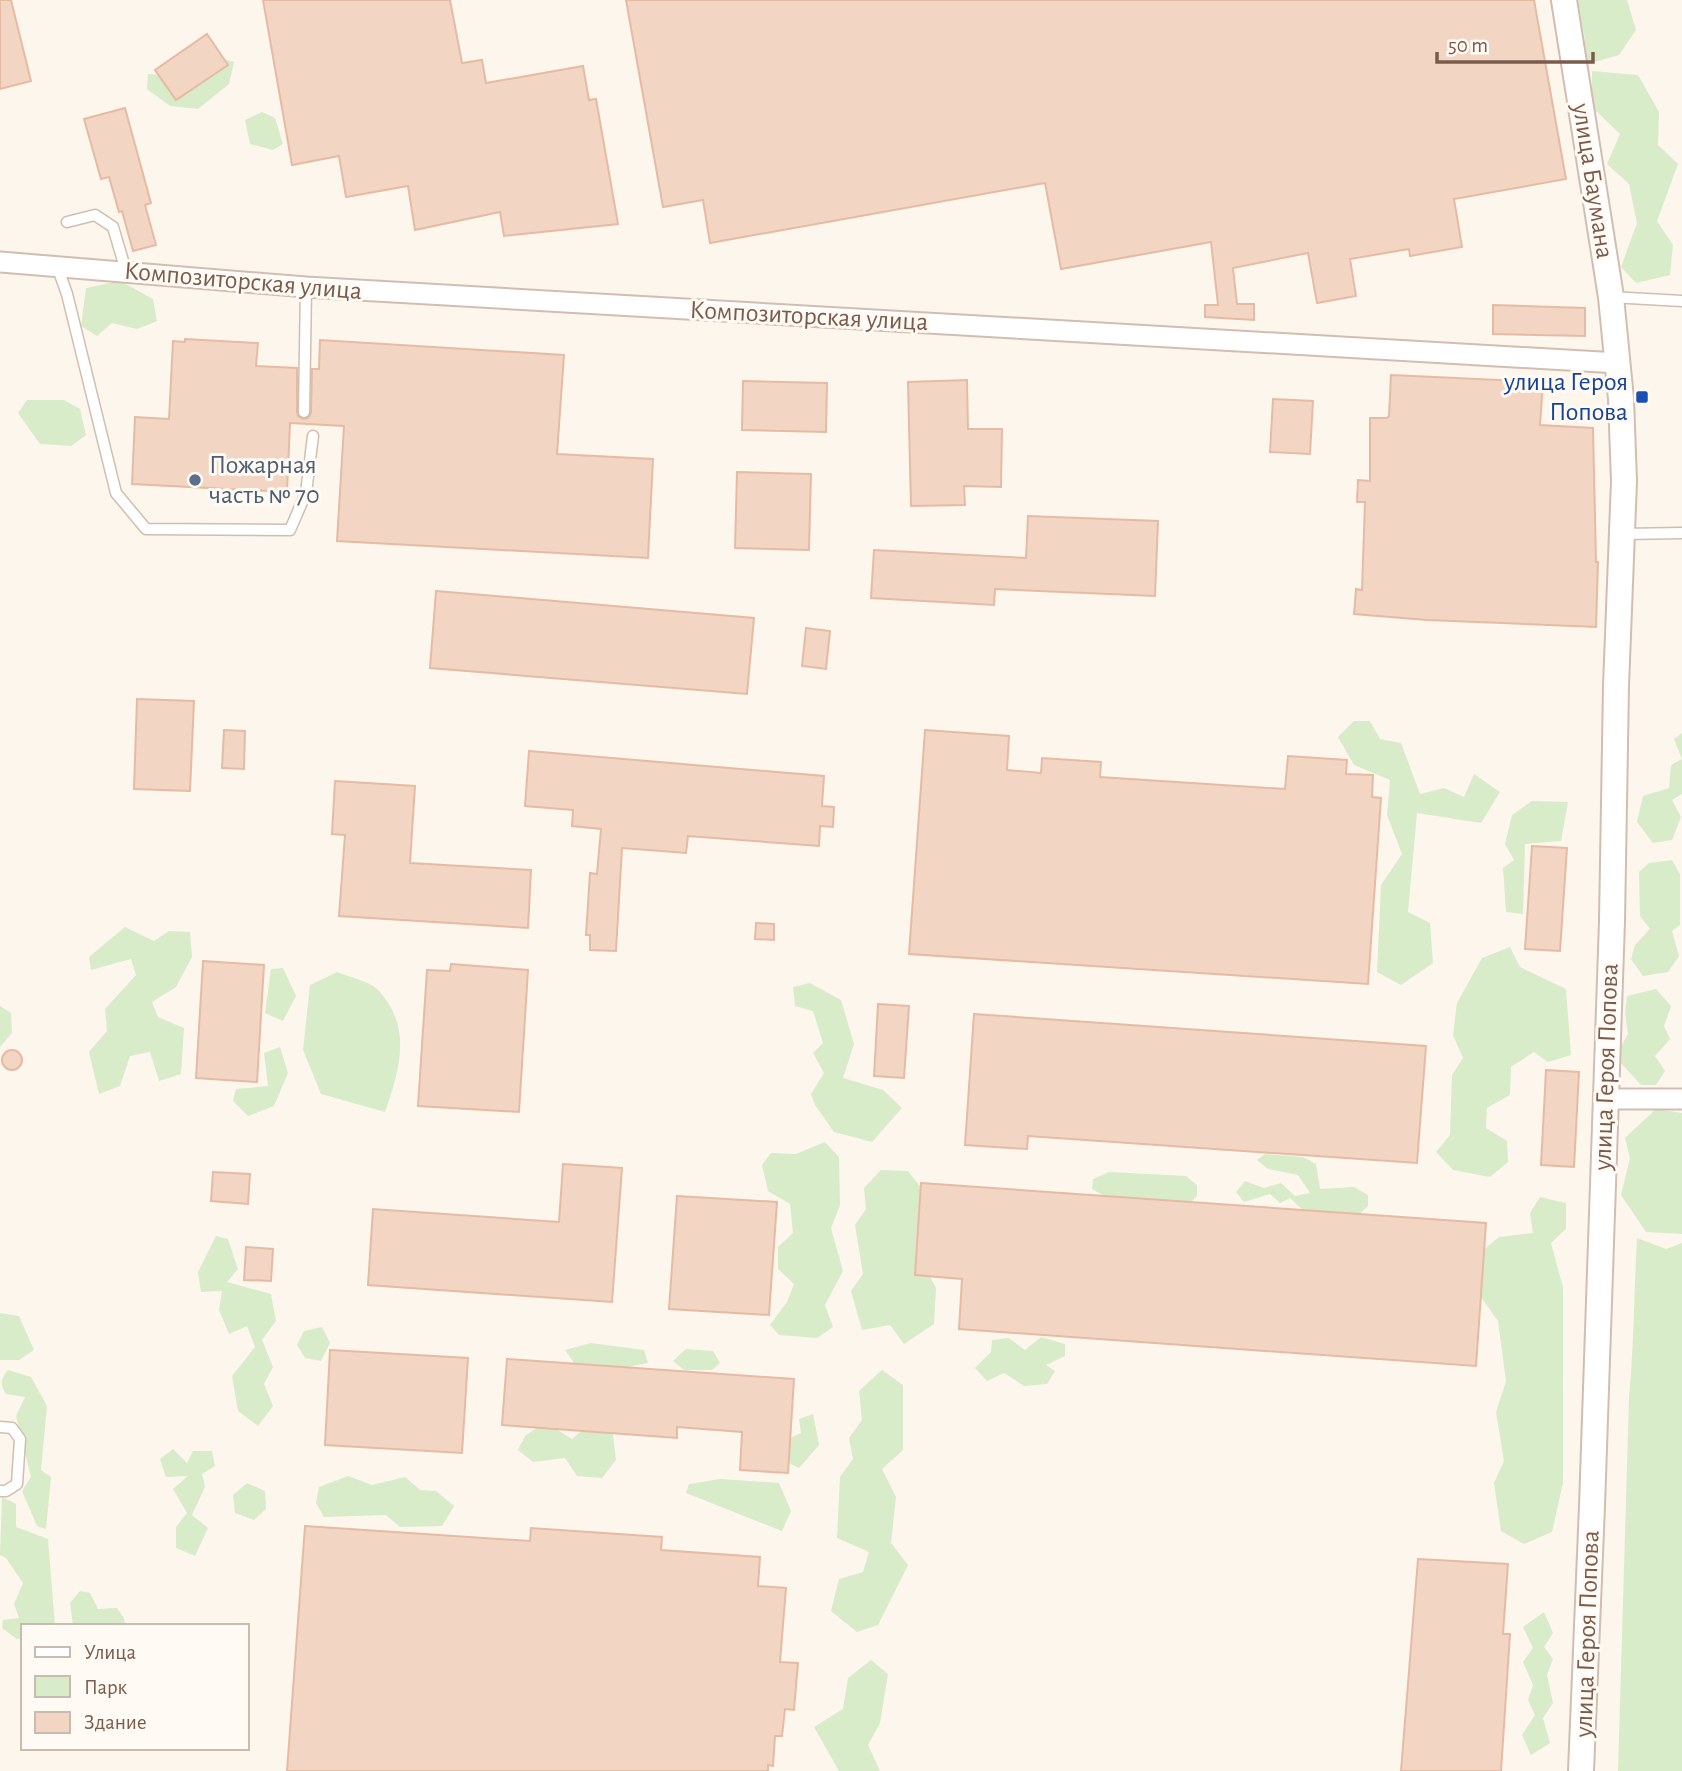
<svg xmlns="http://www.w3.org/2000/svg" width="1682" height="1771" viewBox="0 0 1682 1771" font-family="'Alegreya Sans',sans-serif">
  <rect width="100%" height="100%" fill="#fdf6ec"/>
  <g fill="#d8ecc9">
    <path d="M1578,0h49l9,30 -17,25 -38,11 4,-26z"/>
    <path d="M214,56l20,6 -5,22 -31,25 -28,-3 -23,-17 1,-15 29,2z"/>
    <path d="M1592,71l46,4 21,37 -1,33 20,19 -21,57 16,24 -3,30 -34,8 -15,-16 16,-44 -8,-39 -22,-20 13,-30 -28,-27z"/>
    <path d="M262,112l13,6 8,26 -10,6 -23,-6 -5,-24z"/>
    <path d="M120,281l33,18 4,22 -20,8 -25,-6 -15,13 -16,-10 5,-38z"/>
    <path d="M27,400h37l16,9 6,26 -15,11 -31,-2 -22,-31z"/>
    <path d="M1354,721h16l10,18 21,4 19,51 24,-6 20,9 10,-23 26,18 -19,31 -64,-10 -9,99 22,11 3,40 -32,22 -24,-13 4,-87 21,-31 -15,-39 3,-35 -36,-15 -16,-28z"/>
    <path d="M1682,733v61l-10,6 9,17 -9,23 -19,3 -16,-21 6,-26 26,-8 2,-23 11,-6 -8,-20z"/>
    <path d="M1532,801l36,1 -7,39 -36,3 -2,70 -17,-2 -3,-44 11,-8 -9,-16 7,-29z"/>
    <path d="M1672,860l8,14v51l-8,6 7,25 -11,16 -25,4 -12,-17 4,-14 15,-16 -10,-13 -1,-44 10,-9z"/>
    <path d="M125,927l29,14 15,-10 21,1 2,25 -16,30 -24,15 6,15 26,11 -3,46 -22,7 -9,-29 -20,4 -10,30 -21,8 -10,-42 18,-21 -2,-22 31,-34 -5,-16 -40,11 -2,-13z"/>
    <path d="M1510,947l10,20 46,22 5,66 -23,7 -14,-10 -23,15 -1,28 -23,13 -1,20 21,13 1,21 -18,15 -37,-7 -17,-18 14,-17 2,-60 11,-17 -10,-23 4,-32 25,-45z"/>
    <path d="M283,968l13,28 -13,25 -18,-8 6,-44z"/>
    <path d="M337,972c12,5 32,9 40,17 36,37 23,80 8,123l-64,-18 -18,-44 7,-65z"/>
    <path d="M810,983l31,17 13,44 -11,34 40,12 19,18 -30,34 -38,-10 -19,-27 -4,-11 13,-21 -11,-20 10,-10 -10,-32 -18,-5 -2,-19z"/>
    <path d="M1656,989l15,17 -7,20 6,13 -15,17 10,15 -9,14h-15l-21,-23v-14l8,-14 -3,-20 2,-18z"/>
    <path d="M0,1006l11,7 1,20 -12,14z"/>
    <path d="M280,1047l8,26 -14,33 -26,10 -15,-15 3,-12 32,-3 -4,-33z"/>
    <path d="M1656,1109l26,4v121l-36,-2 -25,-37 9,-37 -5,-20z"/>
    <path d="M825,1142l14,15 1,48 -9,23 12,43 -18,34 8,22 -16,11 -38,-3 -9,-10 17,-23 7,-18 -16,-15v-22l15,-14 -3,-29 -22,-13 -6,-26 9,-12 25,1z"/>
    <path d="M1265,1154l38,3 13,7 4,25 34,-2 14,8v11l-14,13 -46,-4 -18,-17 -10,5 -10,-9 -26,8 -8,-10 9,-11 19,7 17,-5 14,13 15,-3 -12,-18 -30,-6 -11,-9z"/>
    <path d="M881,1170l27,1 28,36 -14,55 14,26 -2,36 -30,20 -14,-19 -28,5 -11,-39 12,-17 -8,-49 11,-16 -2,-21z"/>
    <path d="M1109,1172l77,4 11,9v11l-10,10 -76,-6 -19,-11 1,-10z"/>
    <path d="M1540,1197l26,6v26l-15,14 12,44v196l-11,49 -28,12 -23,-13 -7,-48 10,-22 -8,-49 10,-31 -8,-60 -22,-31 1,-35 22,-18 34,-4 -3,-20z"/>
    <path d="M216,1236l12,3 10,30 -11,13 44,12 5,27 -14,19 11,27 -9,17 9,22 -15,20 -20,-15 -6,-35 23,-29 -8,-21 -18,8 -10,-24 3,-19 -21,1 -3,-20z"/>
    <path d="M1637,1238l29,11 16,-6v528h-64l11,-373c5,-53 5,-106 8,-160z"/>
    <path d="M0,1313l19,3 15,34 -15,10h-19z"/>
    <path d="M322,1327l8,16 -9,18 -16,-3 -8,-13 7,-14z"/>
    <path d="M1041,1337l24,7v12l-19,9 9,6 -8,13 -23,2 -20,-13 -17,8 -12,-13 16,-16 1,-12 17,-2 16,12z"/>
    <path d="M591,1343l53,7 4,13 -46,9 -25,-5 -12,-17z"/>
    <path d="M686,1349l27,2 7,12 -8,7h-28l-11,-9z"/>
    <path d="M8,1370l23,7 16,29 -6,64 10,7 -5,52 -9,-3 -15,-35 9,-14 -15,-61 9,-19 -19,-3c-6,-10 -6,-14 2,-24z"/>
    <path d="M882,1370l21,15v65l-21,19 14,28 -5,46 17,22 -30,60 -21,7 -26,-21 8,-32 24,-7 6,-20 -32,-14 3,-61 13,-18 -4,-21 13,-18 -3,-29z"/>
    <path d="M813,1414l6,31 -20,23 -18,-9 7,-20 13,-6 -2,-14z"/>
    <path d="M545,1422l27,17 16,-14 24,1 4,34 -14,18 -25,-2 -12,-18 -32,4 -15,-12 7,-14z"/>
    <path d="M173,1449l14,14 6,-12h19l3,15 -13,8 3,13 -13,28 16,13 -13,28 -19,-8v-21l11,-14 -14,-24 15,-13 -22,1 -6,-18z"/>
    <path d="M348,1476l24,9 33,-8 15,13 16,1 18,15 -12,20 -42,1 -14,-12 -62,2 -8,-14 3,-16z"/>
    <path d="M720,1479l59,4 12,28 -9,20 -96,-38 3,-9z"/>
    <path d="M247,1483l18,8 1,18 -12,11 -19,-7 -2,-18z"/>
    <path d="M2,1497l14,7v23l32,12 7,87h-32v13h-6l-15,-11 1,-8 16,-2 -5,-14 9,-21 -17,-25 -6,-3z"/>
    <path d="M80,1591l10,2 8,16 19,-1 7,10 1,8h-52l-3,-23z"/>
    <path d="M1544,1612l9,21 -9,14 9,12 -6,16 6,28 -10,15 7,25 -19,12 -9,-20 13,-20 -7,-15 5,-15 -10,-23 10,-14 -10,-21z"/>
    <path d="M871,1660l17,14 -8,49 -12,22 12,26h-41l-25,-44 29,-18 5,-31z"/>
  </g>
  <g fill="#f3d5c3" stroke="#e6bba3" stroke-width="2">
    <path d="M0,0h11l20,81 -31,8z"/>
    <path d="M263,0h187l12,63 20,-3 4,23 97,-17 6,34 7,-1 22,125 -114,12 -4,-24 -85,18 -7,-44 -62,11 -7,-41 -47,9z"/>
    <path d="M626,0h908l32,179 -112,20 8,48 -52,9 -1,-7 -59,10 6,37 -39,7 -9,-50 -75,15 4,36h17v16l-49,-3v-12h13l-7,-63 -150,27 -16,-86 -335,60 -7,-43 -40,7z"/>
    <path d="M207,34l21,31 -52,35 -21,-30z"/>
    <path d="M125,108l26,95 -6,2 11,40 -23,6 -11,-40 -3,1 -10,-35 -8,2 -17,-60z"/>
    <path d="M1493,305l92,3v28l-92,-2z"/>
    <path d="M185,339l73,4 -2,23 41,2v44l1,4 5,3 5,-1 3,-5 1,-44h7l1,-29 244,15 -7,99 96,5 -5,99 -311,-17 7,-115 -54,-3 -3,69 -155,-8 3,-67 34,2 4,-78 12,1z"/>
    <path d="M1391,375l152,7 -3,43 53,3 3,134h2l-2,65 -169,-7 -73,-6 2,-25 6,1 3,-88h-8l1,-22 12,1v-63h17l2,-2z"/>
    <path d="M967,380l1,49h34l-1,58 -37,-1 1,19 -54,1 -3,-124z"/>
    <path d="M743,381l84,2 -1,49 -84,-2z"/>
    <path d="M1273,399l40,2 -3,53 -40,-2z"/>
    <path d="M737,472l74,2 -2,76 -74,-2z"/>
    <path d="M1028,516l130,5 -3,75 -160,-7 -1,16 -123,-7 3,-48 152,8z"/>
    <path d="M436,591l318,27 -7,76 -317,-26z"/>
    <path d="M806,628l24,3 -4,38 -24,-3z"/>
    <path d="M137,699l57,2 -4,90 -56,-2z"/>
    <path d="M224,730l21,1 -1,38 -22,-1z"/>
    <path d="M925,730l84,6 -2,34 34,3 1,-15 59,4 -1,15 185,12 3,-33 59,4 -1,14 27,1 -1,22 9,1 -13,186 -459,-30z"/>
    <path d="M529,751l295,25 -2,30 12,1 -1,20 -13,-1 -1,20 -131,-10 -2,17 -64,-5 -6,103 -26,-1v-15h-4l4,-62 7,1 4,-45 -29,-3 1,-16 -48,-4z"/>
    <path d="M335,781l80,5 -5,77 121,7 -3,58 -189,-12 6,-81 -13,-1z"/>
    <path d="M1532,846l35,2 -7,103 -35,-2z"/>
    <path d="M756,923l18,1v16l-19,-1z"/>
    <path d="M203,961l61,4 -7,117 -61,-4z"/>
    <path d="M451,964l77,6 -9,142 -101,-6 9,-136 23,1z"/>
    <path d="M878,1004l31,2 -5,72 -30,-2z"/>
    <path d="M974,1014l452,32 -9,117 -389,-27 -1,13 -62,-4z"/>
    <circle cx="12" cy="1060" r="10"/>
    <path d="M1546,1070l33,2 -5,95 -33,-2z"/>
    <path d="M563,1164l59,4 -10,134 -244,-17 5,-76 186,13z"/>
    <path d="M213,1172l37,2 -2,30 -37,-3z"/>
    <path d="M921,1183l565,40 -10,143 -517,-37 3,-50 -47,-4z"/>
    <path d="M677,1196l100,6 -8,113 -100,-6z"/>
    <path d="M246,1247l27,2 -2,32 -27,-1z"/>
    <path d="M330,1350l138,8 -6,95 -137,-8z"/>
    <path d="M507,1359l287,20 -6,94 -48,-3 2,-38 -65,-5v11l-175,-13z"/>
    <path d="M305,1526l225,15 1,-13 131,9 -1,13 99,7 -2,29 28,2 -6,74 18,1 -4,47 -9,-1 -3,27h-7l-2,30 -5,-1v6h-481z"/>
    <path d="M1418,1559l90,5 -5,70h7l-9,137h-100z"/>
  </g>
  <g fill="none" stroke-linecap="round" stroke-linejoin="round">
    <defs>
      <g id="service">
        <path d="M67,222l28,-7 18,12 13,44"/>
        <path d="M57,266l10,28 49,199 30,36 144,1 16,-37 7,-57"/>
        <path d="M1611,297l71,4"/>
        <path d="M304,412l2,-125"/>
        <path d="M1623,534l59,-1"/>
        <path d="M0,1427l12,1 8,11 -3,45 -11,7h-6"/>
      </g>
      <g id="minor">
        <path d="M0,262l306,25 1312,76"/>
        <path d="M1604,1099h78"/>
      </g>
      <path id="tertiary" d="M1564,0l47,297 10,102 3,82 -8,205 -4,235 -20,585 -11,265"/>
    </defs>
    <use href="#service" stroke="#d1beb0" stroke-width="13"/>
    <use href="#minor" stroke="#d1beb0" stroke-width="23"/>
    <use href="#tertiary" stroke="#d1beb0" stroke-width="28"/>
    <use href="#service" stroke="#fff" stroke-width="10"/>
    <use href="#minor" stroke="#fff" stroke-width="19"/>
    <use href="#tertiary" stroke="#fff" stroke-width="24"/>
  </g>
  <rect fill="#1a4fb4" stroke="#fffaf3" stroke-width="2.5" x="1635" y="390" width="14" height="14" rx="3.5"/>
  <circle fill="#5c6f8a" stroke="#fffaf3" stroke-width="2.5" cx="195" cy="480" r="7"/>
  <g text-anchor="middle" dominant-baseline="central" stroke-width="6" stroke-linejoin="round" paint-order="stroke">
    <g font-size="26" fill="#7a5c4d" stroke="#fffaf3">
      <text transform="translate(1593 181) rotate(81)">улица Баумана</text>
      <text transform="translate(243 281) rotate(5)">Композиторская улица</text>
      <text transform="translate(809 316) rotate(3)">Композиторская улица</text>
      <text transform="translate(1606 1067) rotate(-88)">улица Героя Попова</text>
      <text transform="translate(1587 1634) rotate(-88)">улица Героя Попова</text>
    </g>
    <g font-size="26" fill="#164399" stroke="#fffaf3" text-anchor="end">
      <text x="1628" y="382">улица Героя<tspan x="1628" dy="30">Попова</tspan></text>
    </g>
    <g font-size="26" fill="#4e5e75" stroke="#fffaf3" text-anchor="start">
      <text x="209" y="465">Пожарная<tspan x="209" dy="30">часть № 70</tspan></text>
    </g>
  </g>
  <rect x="21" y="1624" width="228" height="126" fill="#fffaf3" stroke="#cabbb1" stroke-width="2"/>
  <rect x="35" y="1647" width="35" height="10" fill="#ffffff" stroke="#cabbb1" stroke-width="2"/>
  <text x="84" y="1659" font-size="21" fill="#7a5c4d">Улица</text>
  <rect x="35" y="1676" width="35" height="21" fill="#d8ecc9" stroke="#cabbb1" stroke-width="2"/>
  <text x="84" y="1694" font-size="21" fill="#7a5c4d">Парк</text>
  <rect x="35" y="1712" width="35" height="21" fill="#f3d5c3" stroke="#cabbb1" stroke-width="2"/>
  <text x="84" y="1729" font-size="21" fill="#7a5c4d">Здание</text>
  <path d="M1437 52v10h156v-10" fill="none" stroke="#7a5c4d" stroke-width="3.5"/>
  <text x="1448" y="52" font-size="21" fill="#7a5c4d" stroke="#fffaf3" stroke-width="5" paint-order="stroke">50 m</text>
</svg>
